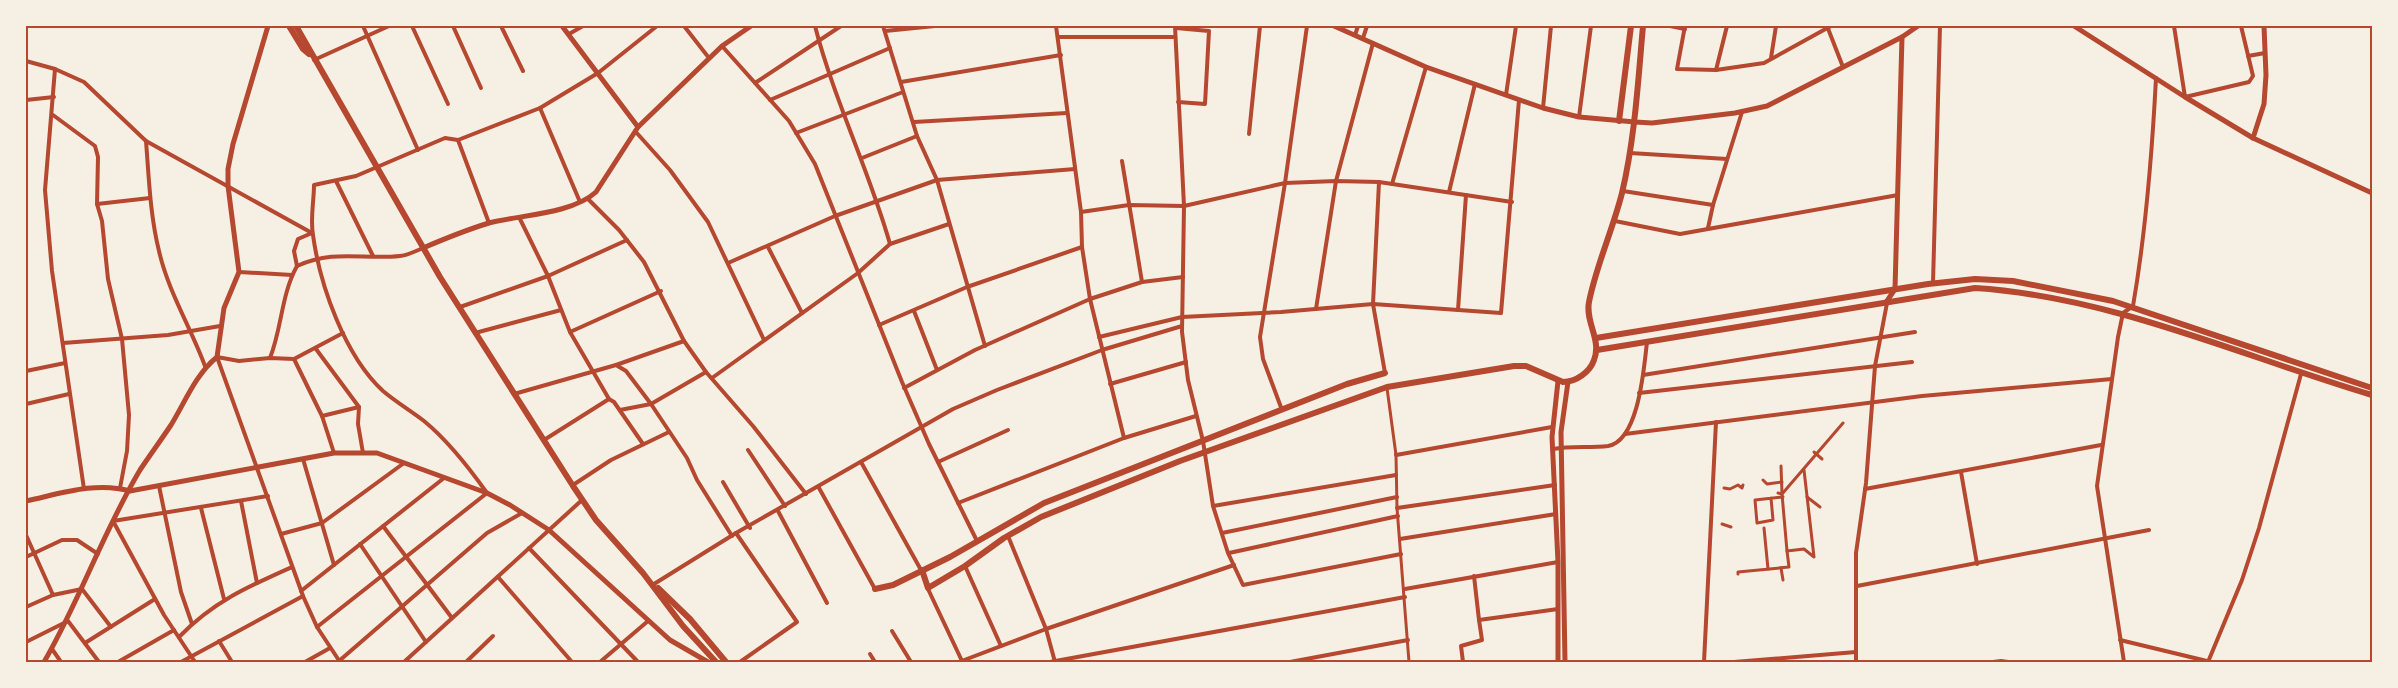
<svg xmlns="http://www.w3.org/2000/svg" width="2398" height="688" viewBox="0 0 2398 688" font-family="Ubuntu,sans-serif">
  <rect width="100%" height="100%" fill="#f6efe4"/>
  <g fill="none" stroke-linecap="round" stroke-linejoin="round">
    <g stroke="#b5482f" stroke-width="3">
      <path d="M1387,388l9,67 1,53 12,154"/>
      <path d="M1814,452l8,7"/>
      <path d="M1804,470l10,87 -10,-8 -17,2 -5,-57 61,-71"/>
      <path d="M1763,480l4,4 15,-2"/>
      <path d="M1724,488l6,1 8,-4 4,3 1,-3"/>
      <path d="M1778,493l4,1 -1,-28"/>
      <path d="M1807,497l13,10"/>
      <path d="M1771,498l2,22 -16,3 -2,-23 28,-3"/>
      <path d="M1722,524l9,3"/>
      <path d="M1764,528l4,41"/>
      <path d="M1781,568l2,12"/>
      <path d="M1738,574v-2l51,-5 -2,-16"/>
    </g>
    <g stroke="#b5482f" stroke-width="4">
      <path d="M363,26l55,124"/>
      <path d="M412,26l36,78"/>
      <path d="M453,26l28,62"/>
      <path d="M501,26l22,45"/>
      <path d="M684,26l25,32"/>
      <path d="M815,26c19,74 54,144 75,218"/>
      <path d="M883,26l34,110 20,44 48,166"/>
      <path d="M1056,26l25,186 1,35 8,52 34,139"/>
      <path d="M1175,26l9,180 -2,126 6,48 15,61 10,65 15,47 15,32 158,-31"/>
      <path d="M1670,26l15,3"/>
      <path d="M1685,26l-8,43 39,1 48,-7 67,-37"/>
      <path d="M1827,26l16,41"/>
      <path d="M2174,26l11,71 64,-15 4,-6 -12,-50"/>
      <path d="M1176,28l33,3 -4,73 -27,-2"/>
      <path d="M885,31l50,-5"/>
      <path d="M569,34l14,-8"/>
      <path d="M1355,35l3,-9"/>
      <path d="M1058,37h117"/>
      <path d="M1363,38l4,-12"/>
      <path d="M722,46l67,75 26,43 87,218 27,62 48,97"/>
      <path d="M2248,56l17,-3"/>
      <path d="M1771,58l5,-32"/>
      <path d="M314,60l75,-34"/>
      <path d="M26,61l29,8 29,13 62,59 166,92"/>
      <path d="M55,69l-10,121 7,81 32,218"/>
      <path d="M1716,70l11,-44"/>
      <path d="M901,82l160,-27"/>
      <path d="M755,83l86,-57"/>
      <path d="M1506,95l10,-69"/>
      <path d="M26,100l28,-3"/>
      <path d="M770,100l120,-52"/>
      <path d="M540,108l58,-35 59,-47"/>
      <path d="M1543,108l8,-82"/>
      <path d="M53,115l42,31 3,11 -1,47 5,17 6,58 14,60 7,76 -2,36 -7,37"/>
      <path d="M1579,117l12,-91"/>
      <path d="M914,122l153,-9"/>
      <path d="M635,131l35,39 38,52 56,118"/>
      <path d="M796,133l107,-41"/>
      <path d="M1249,134l11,-108"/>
      <path d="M146,141c3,37 4,74 13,110 9,40 32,77 46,115"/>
      <path d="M1630,153l97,6"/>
      <path d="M862,158l55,-22"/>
      <path d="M1122,161l20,121"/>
      <path d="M336,181l37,75"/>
      <path d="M1379,182l-6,122 12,69"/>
      <path d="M1392,184l34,-117"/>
      <path d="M1623,191l90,14"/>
      <path d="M1449,192l26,-108"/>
      <path d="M588,199l31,31 25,32 40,79 22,31 47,54 53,68"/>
      <path d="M97,204l53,-6"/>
      <path d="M1081,212l48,-7 55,1 101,-23 51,-2 43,1 133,20"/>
      <path d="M519,217l29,59 22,56 39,67 5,3 29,42"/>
      <path d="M1615,221l65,13 218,-39"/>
      <path d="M489,223l-31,-83 82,-32 40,94"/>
      <path d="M1708,228l5,-23 29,-93"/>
      <path d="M768,247l34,66"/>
      <path d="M728,263l107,-47 102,-36 138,-11"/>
      <path d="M297,266l-3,-15 4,-12 14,-6"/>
      <path d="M239,272l53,3"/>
      <path d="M1933,283l7,-257"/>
      <path d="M460,307l88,-31 79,-36"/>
      <path d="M1316,309l20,-128 37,-138"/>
      <path d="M1458,310l8,-115"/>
      <path d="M914,311l23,59"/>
      <path d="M879,325l88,-38 115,-40"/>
      <path d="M570,332l91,-41"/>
      <path d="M475,333l86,-23"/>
      <path d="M1099,337l83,-20 99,-5 92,-8 128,9 18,-213"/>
      <path d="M63,343l105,-8 52,-9"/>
      <path d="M316,349l43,58 -1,17 5,29"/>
      <path d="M270,358c12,-30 11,-63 27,-92 38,-17 65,-6 103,-10 8,-1 16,-5 23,-8"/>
      <path d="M294,359l28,57 12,37"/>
      <path d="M616,365l68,-24"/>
      <path d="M26,371l39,-8"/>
      <path d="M706,372l-55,32 36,54 10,22 35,56"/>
      <path d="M1643,375l272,-43"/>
      <path d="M712,378l146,-105 32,-29 59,-20"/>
      <path d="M1110,384l76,-22"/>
      <path d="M904,388l71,-38 115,-51 52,-17 41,-5"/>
      <path d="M1639,393l273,-31"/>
      <path d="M514,394l102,-29 10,6 25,33 -31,6"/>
      <path d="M26,404l43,-10"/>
      <path d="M1282,410l-19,-51 -3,-22 25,-154 22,-157"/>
      <path d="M322,416l37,-9"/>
      <path d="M1625,434l297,-38 190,-17"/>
      <path d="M544,440l65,-41"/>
      <path d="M1553,449c18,-3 37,-1 55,-3 31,-5 36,-79 39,-104"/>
      <path d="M748,450l37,56"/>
      <path d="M1396,455l156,-28"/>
      <path d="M303,459l31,106"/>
      <path d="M861,462l60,108"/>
      <path d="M938,462l70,-32"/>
      <path d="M1961,472l16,92"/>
      <path d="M723,482l27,46"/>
      <path d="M573,485l38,-25 58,-28"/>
      <path d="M159,486l22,106 11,32"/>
      <path d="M819,488l56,101"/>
      <path d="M1865,489l236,-44"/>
      <path d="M241,501l16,82"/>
      <path d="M958,503l166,-65 72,-22"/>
      <path d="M1213,506l183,-31"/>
      <path d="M201,508l23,91"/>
      <path d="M1397,508l158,-23"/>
      <path d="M778,511l49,92"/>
      <path d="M383,526l69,92"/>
      <path d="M736,533l61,89 -57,40"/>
      <path d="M1222,533l175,-36"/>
      <path d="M281,534l41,-11 82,-60"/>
      <path d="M26,535l27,60"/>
      <path d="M1008,536l38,93 9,33"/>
      <path d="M1400,539l156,-25"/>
      <path d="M360,544l66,98"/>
      <path d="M529,548l109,114"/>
      <path d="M1229,553l169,-37"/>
      <path d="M26,557l36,-17h15l21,14"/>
      <path d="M965,566l36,80"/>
      <path d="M1474,576l5,44 79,-11"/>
      <path d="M498,577l74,85"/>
      <path d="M654,584l82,-51 217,-124 44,-19 105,-40 80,-24"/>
      <path d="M1857,586l292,-56"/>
      <path d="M928,589l34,72"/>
      <path d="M1405,589l153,-27"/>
      <path d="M301,591l143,-113"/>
      <path d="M26,607l27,-12 29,-6 29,38"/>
      <path d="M317,627l170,-134c-17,-24 -41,-54 -63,-72 -13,-10 -28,-19 -41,-30 -38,-35 -63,-105 -70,-156 -3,-16 1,-34 1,-50l42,-9 89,-38 13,2"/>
      <path d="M892,631l19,31"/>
      <path d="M179,637c34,-35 68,-50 113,-70"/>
      <path d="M2120,640l91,22"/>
      <path d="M219,641l13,21"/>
      <path d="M26,642l42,-21 31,41"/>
      <path d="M85,643l70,-44"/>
      <path d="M52,649l9,13"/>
      <path d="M870,654l5,8"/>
      <path d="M339,661l148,-128 35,-20"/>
      <path d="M118,662l56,-32"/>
      <path d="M181,662l122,-66"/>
      <path d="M195,662l-31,-47 -51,-94 155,-25"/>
      <path d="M305,662l25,-14"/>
      <path d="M340,662l-23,-35 -14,-31 -86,-239 22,4 31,-3 24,1 49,-26"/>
      <path d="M404,662l178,-162"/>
      <path d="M466,662l27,-26"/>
      <path d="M600,662l48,-41"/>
      <path d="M959,662l87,-33 188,-64"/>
      <path d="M1050,662l355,-65"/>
      <path d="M1290,662l118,-22"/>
      <path d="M1463,662l-2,-16 21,-6 -3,-20"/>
      <path d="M1704,662l12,-240"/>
      <path d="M1734,662l122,-10"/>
      <path d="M1856,662v-109l10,-70 9,-117 12,-63"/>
      <path d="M1993,662l8,-1 7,1"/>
      <path d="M2124,662l-27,-176 21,-149 5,-24 10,-7c13,-75 19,-151 23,-228"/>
      <path d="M2208,662l34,-82 17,-52 42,-154"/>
    </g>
    <g stroke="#b5482f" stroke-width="5">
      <path d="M562,26l76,101"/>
      <path d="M1334,26l92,41 117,41 36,9 56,5 17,1 83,-10 32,-7 135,-69 16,-11"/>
      <path d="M2074,26l111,71 68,41 119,55"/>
      <path d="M2253,138l11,-34 2,-29 -2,-49"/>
      <path d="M423,248c21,-9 43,-18 66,-25 31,-8 83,-9 107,-31l42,-65 84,-81 29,-20"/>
      <path d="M1887,301l8,-12 7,-252"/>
      <path d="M1558,381l-6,56 6,125v100"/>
      <path d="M26,501c33,-7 70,-20 104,-10l204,-38h43l110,40 23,12 39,25 121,110 38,22"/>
      <path d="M44,662c36,-62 59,-130 96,-192 10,-15 21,-30 31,-45 14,-23 25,-51 46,-68l7,-49 15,-36 -11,-86v-17l5,-25 35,-118"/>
      <path d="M1565,662l-4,-230 7,-50"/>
    </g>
    <g stroke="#b5482f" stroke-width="6">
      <path d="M289,26l14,23 6,5"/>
      <path d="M296,26l144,251 133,209 23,34 47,53 40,53 33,36"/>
      <path d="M1619,121l12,-95"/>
      <path d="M1596,338l332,-54 47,-5 38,2 100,20 259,87"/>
      <path d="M1597,350l378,-62c138,9 266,68 397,107"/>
      <path d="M922,570l6,18 37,-22 39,-28 37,-21 139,-56 207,-74 127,-21h12l37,16c13,0 27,-10 31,-22 8,-20 -9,-38 -5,-58 7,-36 24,-73 33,-109 13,-55 16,-112 21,-167"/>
      <path d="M658,588l32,31 36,43"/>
      <path d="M875,589l18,-4 57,-28 94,-54 303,-119 38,-11"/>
    </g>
  </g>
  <rect width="2398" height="688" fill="none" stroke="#f6efe4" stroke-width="54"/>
  <rect x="27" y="27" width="2344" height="634" fill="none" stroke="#b5482f" stroke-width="2"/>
</svg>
